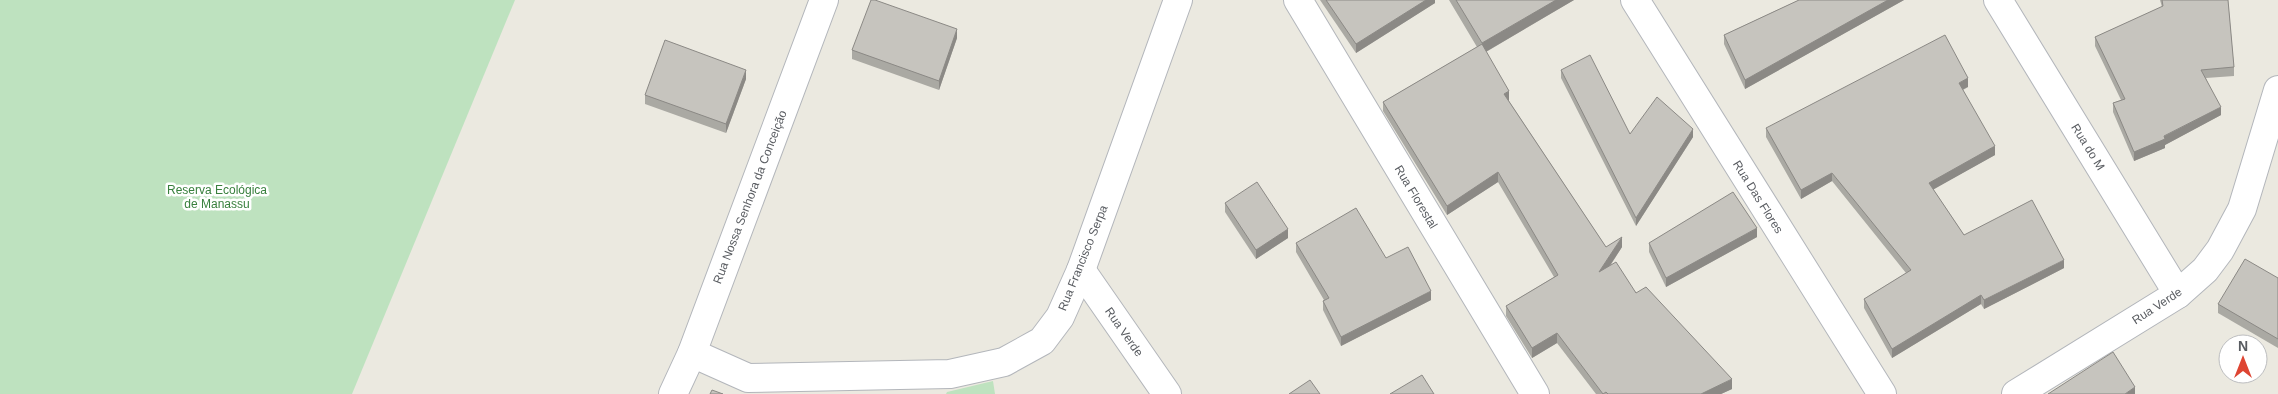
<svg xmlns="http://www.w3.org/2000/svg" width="2278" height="394" viewBox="0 0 2278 394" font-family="Helvetica,sans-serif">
  <rect width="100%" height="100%" fill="#ebe9e0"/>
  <g fill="#bee2bf">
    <path d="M0,0h515l-163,394h-352z"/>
    <path d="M993,381l2,13h-49l1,-2z"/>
  </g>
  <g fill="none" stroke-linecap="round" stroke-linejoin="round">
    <defs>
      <g id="minor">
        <path d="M1298,0l237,394"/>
        <path d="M1635,0l247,394"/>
        <path d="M1998,0l180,294"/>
        <path d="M1081,270l86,124"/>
        <path d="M692,353l56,25 202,-4 54,-12 38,-21 18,-24 21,-47 97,-270"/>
        <path d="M673,394l19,-41 132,-353"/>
        <path d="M2016,394l162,-100 27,-24 15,-20 22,-41 36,-119"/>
      </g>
    </defs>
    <use href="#minor" stroke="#b3b6bb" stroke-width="30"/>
    <use href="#minor" stroke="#fff" stroke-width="28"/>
  </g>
  <g fill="#aaa9a3">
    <path d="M1320,0h115v3l-79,50z"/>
    <path d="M1449,0h125l-88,52 23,49 97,146h16l-12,19 122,123 -11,5h-125l-39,-51 -25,15 -26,-42v-10l48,-29 -56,-95 -51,33 -64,-104v-9l94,-55z"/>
    <path d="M1799,0h105l-159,89 -21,-45v-9z"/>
    <path d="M2160,0h68l6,67v9l-28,2 15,37 -56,30v3l-31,13 -21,-49v-9l8,-3 -26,-54v-9l67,-30z"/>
    <path d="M957,38l-18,52 -87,-31v-9z"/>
    <path d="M1561,70l69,64 63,3 -57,89 -75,-148z"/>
    <path d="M746,79l-20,54 -81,-29v-9z"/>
    <path d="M1968,87l-5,3 32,65 -62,34 31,46 100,33 -80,41 -3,-5 -89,54 -28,-50v-9l42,-26 -74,-92 -31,18 -35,-62v-9z"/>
    <path d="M1225,203l63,35 -32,21 -31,-47z"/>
    <path d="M1757,237l-91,50 -17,-35v-9z"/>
    <path d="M1296,243l90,15 45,42 -90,46 -18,-36v-9l1,-1 -28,-48z"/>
    <path d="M2278,278v70l-60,-35v-9z"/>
  </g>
  <g fill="#8b8985">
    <path d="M1426,0h9v3l-79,50v-9z"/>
    <path d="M1556,0h18l-92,54v-11z"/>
    <path d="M1888,0h16l-159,89v-9z"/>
    <path d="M957,29v9l-18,52v-9z"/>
    <path d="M746,70v9l-20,54v-9z"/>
    <path d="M1968,78v9l-9,4v-8z"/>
    <path d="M1509,91v10l-5,3v-10z"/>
    <path d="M2221,107v8l-56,30v3l-31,13v-9z"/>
    <path d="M1693,129v8l-57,89v-8z"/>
    <path d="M1995,146v9l-66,37v-9z"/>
    <path d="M1498,172v10l-51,33v-9z"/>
    <path d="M1832,173v8l-31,18v-9z"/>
    <path d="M1757,228v9l-91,50v-9z"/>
    <path d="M1288,229v9l-32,21v-9z"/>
    <path d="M1622,237v10l-23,35v-10z"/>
    <path d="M2064,260v8l-80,41v-9z"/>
    <path d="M1431,291v9l-90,46v-9z"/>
    <path d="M1981,295v9l-89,54v-9z"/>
    <path d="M1557,333v10l-25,15v-10z"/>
    <path d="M1732,379v10l-11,5h-20z"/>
    <path d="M2135,387v7h-10z"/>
  </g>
  <g fill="#c6c4be" stroke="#8b8985">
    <path d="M871,0h4l82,29 -18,52 -87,-31z"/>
    <path d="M1326,0h100l-70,44z"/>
    <path d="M1456,0h100l-74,43z"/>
    <path d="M1799,0h89l-143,80 -21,-45z"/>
    <path d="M2162,0h66l6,67 -33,3 20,37 -57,29 1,3 -31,13 -21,-49 12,-4 -30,-62 68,-31z"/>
    <path d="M1945,35l23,43 -9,5 36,63 -66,37 35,52 68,-35 32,60 -80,40 -3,-5 -89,54 -28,-50 47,-29 -79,-97 -31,17 -35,-62z"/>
    <path d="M665,40l81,30 -20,54 -81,-29z"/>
    <path d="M1482,44l27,47 -5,3 102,153 16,-10 -23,35 17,-10 20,31 10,-6 86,92 -31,15h-93l-2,-2 -3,2 -46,-61 -25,15 -26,-42 52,-31 -60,-103 -51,34 -64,-104z"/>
    <path d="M1590,55l40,79 27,-37 36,32 -57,89 -75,-148z"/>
    <path d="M1257,182l31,47 -32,21 -31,-47z"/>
    <path d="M1733,192l24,36 -91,50 -17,-35z"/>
    <path d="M1356,208l30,50 22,-11 23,44 -90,46 -18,-36 6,-3 -33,-55z"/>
    <path d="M2245,259l33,19v61l-60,-35z"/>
    <path d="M2113,352l22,35 -10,7h-77z"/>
    <path d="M1422,375l12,19h-44z"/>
    <path d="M1310,380l10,14h-31z"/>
    <path d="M712,390l11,4h-13z"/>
  </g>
  <g text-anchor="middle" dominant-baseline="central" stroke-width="5" stroke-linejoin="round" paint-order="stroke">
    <g font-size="12" fill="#595c61" stroke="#fff">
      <text transform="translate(2088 147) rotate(58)">Rua do M</text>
      <text transform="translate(750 197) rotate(-69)">Rua Nossa Senhora da Conceição</text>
      <text transform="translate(1416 197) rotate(59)">Rua Florestal</text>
      <text transform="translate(1758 197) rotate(58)">Rua Das Flores</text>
      <text transform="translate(1083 258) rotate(-68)">Rua Francisco Serpa</text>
      <text transform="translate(2157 306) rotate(-33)">Rua Verde</text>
      <text transform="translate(1124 332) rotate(55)">Rua Verde</text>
    </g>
    <g font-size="12" fill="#39803e" stroke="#fff">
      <text x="217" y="190">Reserva Ecológica<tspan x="217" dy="14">de Manassu</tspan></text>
    </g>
  </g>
  <g transform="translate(2243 359)"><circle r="24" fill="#ffffff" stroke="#bdbec0"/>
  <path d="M0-4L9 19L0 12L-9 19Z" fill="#de4533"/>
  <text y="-8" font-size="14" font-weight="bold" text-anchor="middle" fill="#595c61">N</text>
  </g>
</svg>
